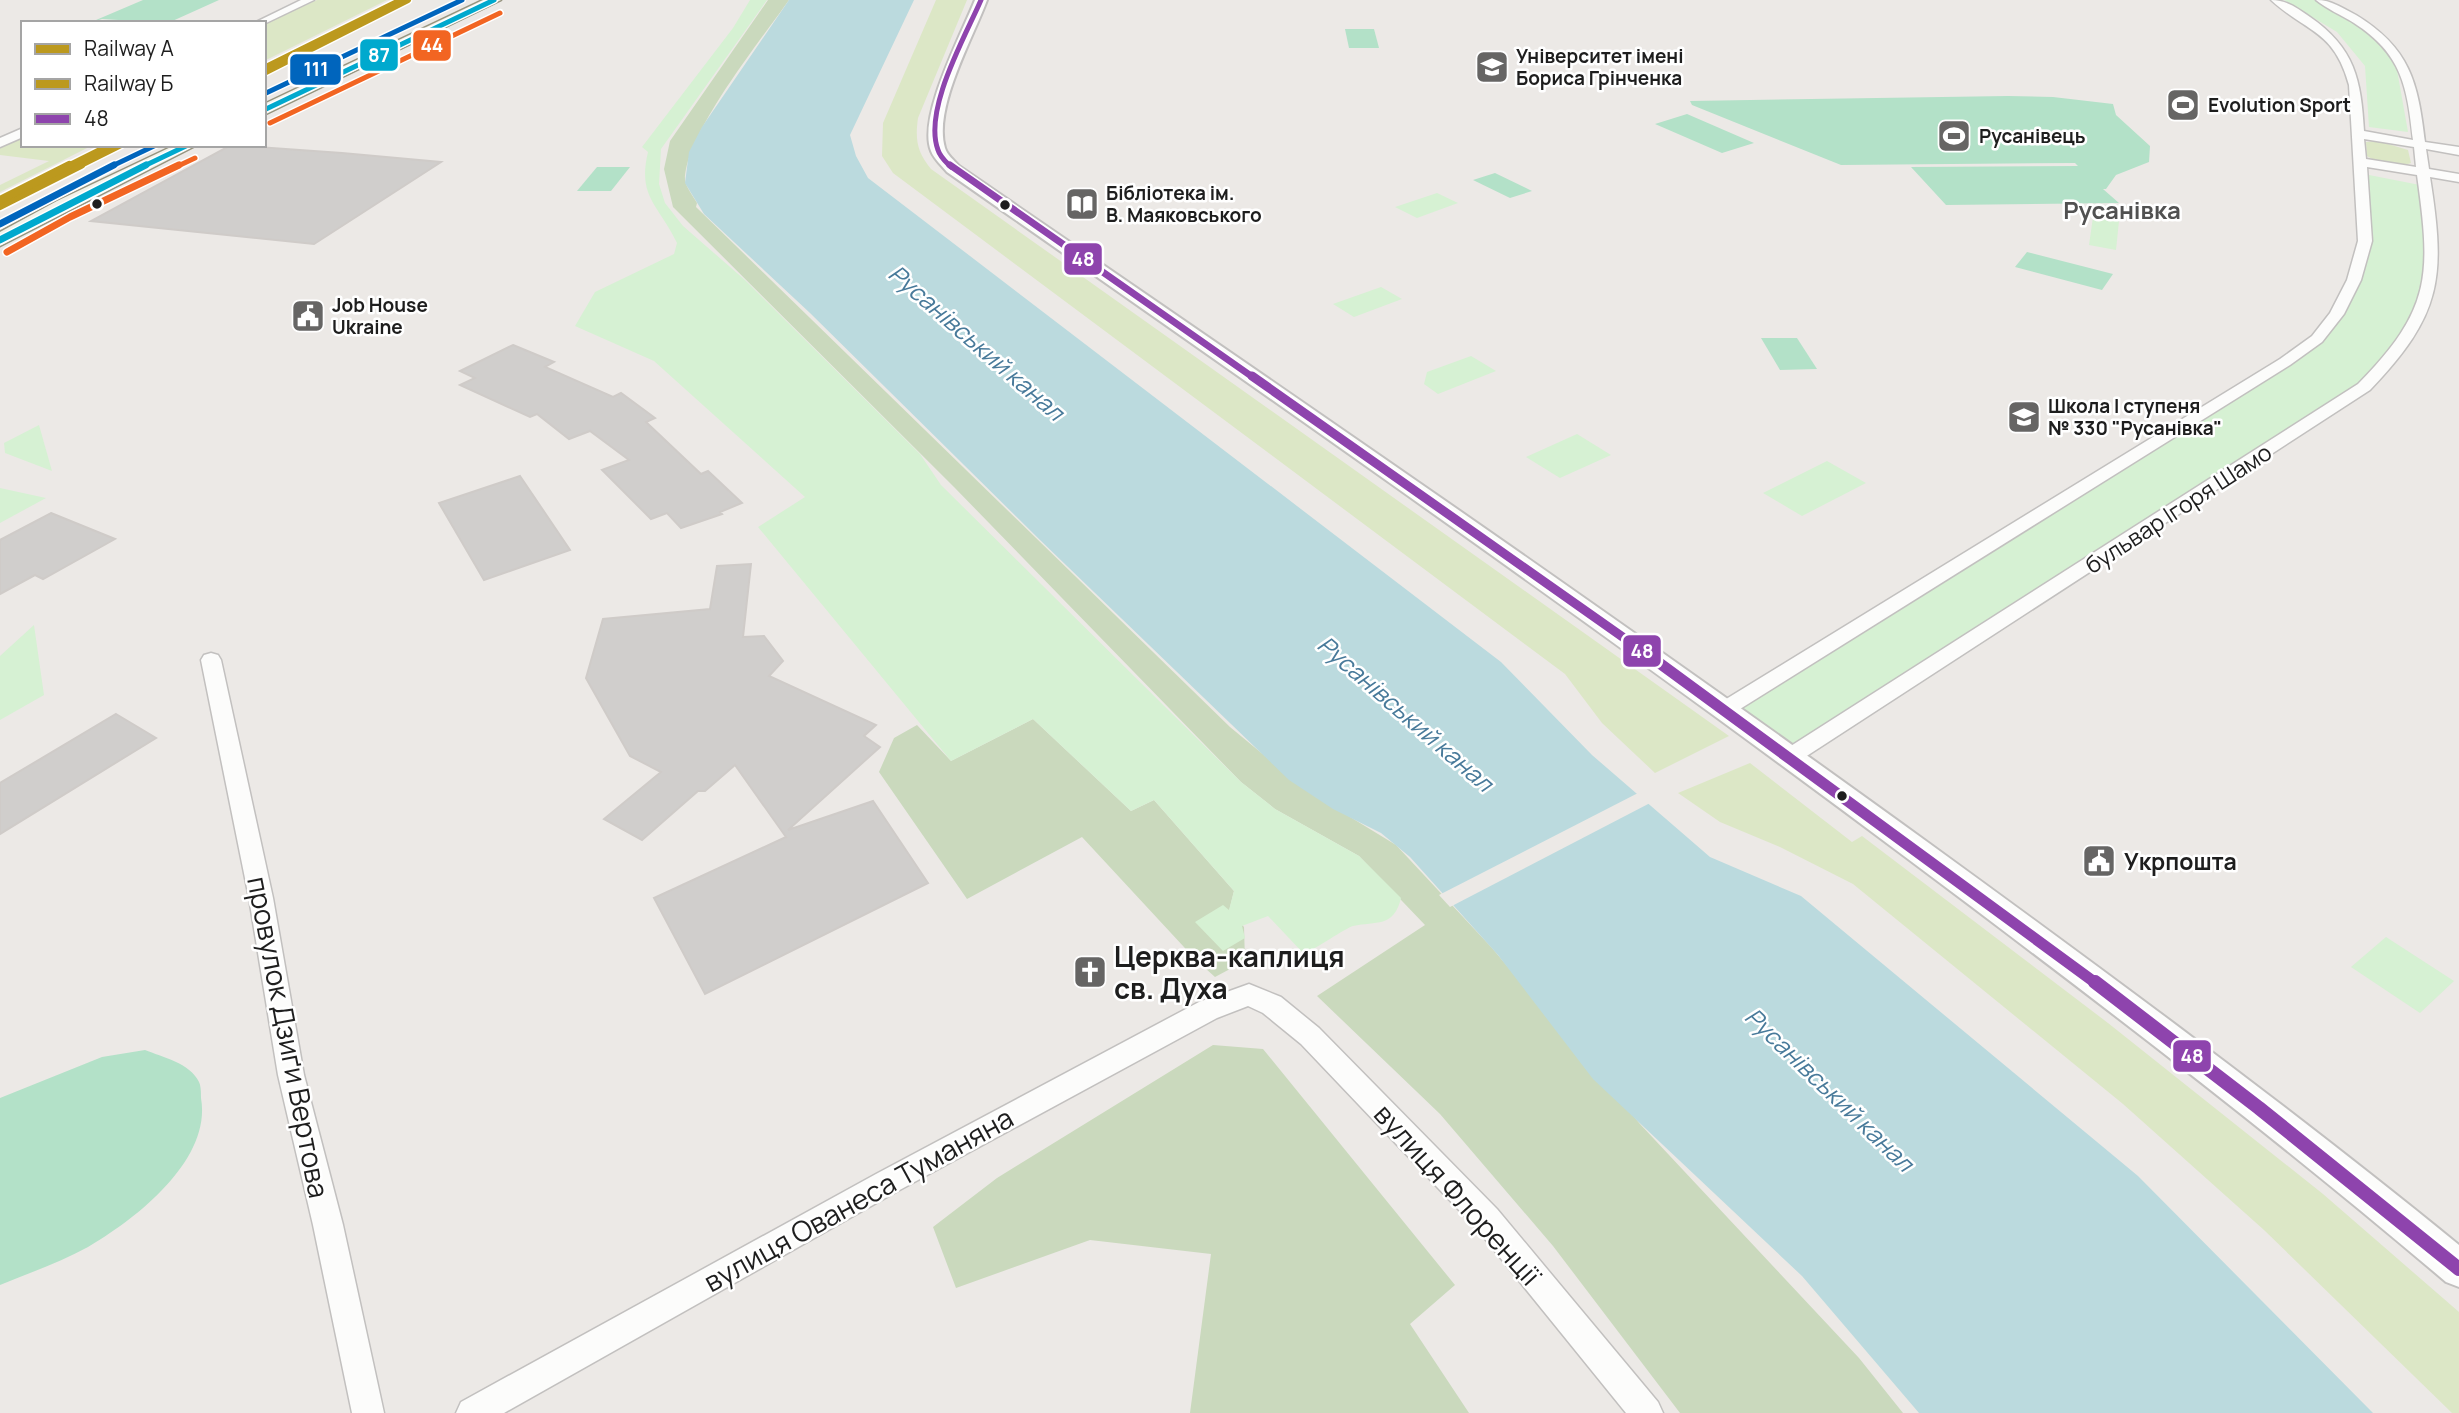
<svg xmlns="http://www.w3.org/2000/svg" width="2459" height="1413" viewBox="0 0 2459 1413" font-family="Manrope,sans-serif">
  <rect width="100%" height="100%" fill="#ece9e6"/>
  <g fill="#dce7c6">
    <path d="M317,0h70l-123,61v-37z"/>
    <path d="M936,0h31l-49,118c-3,22 -1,34 13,51l798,567 -74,37 -53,-50 -37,-49 -672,-501 -11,-17 1,-33z"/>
    <path d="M23,136v9h70l-93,47v-7l49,-24 -49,-6v-8z"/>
    <path d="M2378,141l30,9 3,13c-13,5 -32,1 -44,-7l-1,-14z"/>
    <path d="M1750,763l102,79 10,-6 246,187 215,171 136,118v101h-7l-188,-183 -141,-126 -270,-220 -73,-37 -60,-25 -42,-29z"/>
  </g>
  <g fill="#cad9bd">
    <path d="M768,0h21c-28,40 -104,134 -104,180 1,7 8,16 12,23l-1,4 534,520 76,63 90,55 96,103 148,176 219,234 44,55h-223l-127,-167 -113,-132 -123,-118 108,-71 -66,-69 -84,-47 -34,-27 -287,-295 -281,-280 -9,-38 6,-28z"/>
    <path d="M1033,719l98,92 23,-11 80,91 -5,20 15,16 1,34 -30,16 -19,-17 -114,-123 -115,62 -88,-127 15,-34 23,-13 34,36z"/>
    <path d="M1213,1045l50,4 192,236 -45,39 59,89h-279l21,-159 -121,-14 -134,48 -23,-61 64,-49z"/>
  </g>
  <g fill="#d6f1d3">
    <path d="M750,0h17l-106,149 -2,35 6,19 18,23 62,54 175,174 21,31 300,297 34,27 84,47 42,42c-7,30 -25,23 -48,28 -7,2 -38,23 -49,28l-36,-38 -26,10 3,12 -22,13 -28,-29 28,-17 6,5 5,-19 -80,-91 -23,11 -98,-92 -82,42 -193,-234 47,-30 -151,-136 -79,-35 20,-34 79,-38 3,-11c-18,-38 -40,-46 -29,-91l-6,-5 91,-119z"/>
    <path d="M2284,0h30l47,28 25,23 11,19 11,62 -39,-5 -4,-61 -28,-34z"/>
    <path d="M2364,174l61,12 2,113 -63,88 -573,369 -66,-47 560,-347 52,-48 28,-73z"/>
    <path d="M1437,193l21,10 -41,15 -22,-11z"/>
    <path d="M2093,217l26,4 -3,29 -27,-5z"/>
    <path d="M1381,287l21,12 -48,18 -21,-13z"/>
    <path d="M1471,356l25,15 -58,23 -14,-10 3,-12z"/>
    <path d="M39,425l13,46 -47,-18 -1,-10z"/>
    <path d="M1577,434l34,21 -51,23 -34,-21z"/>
    <path d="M1827,461l39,22 -64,33 -39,-23z"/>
    <path d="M0,488l46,10 -46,25z"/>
    <path d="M34,625l10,70 -44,25v-64z"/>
    <path d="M2386,937l68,44 -34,32 -69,-46z"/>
  </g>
  <g fill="#b3e1c8">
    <path d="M143,0h76l-51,23 -66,-4 -13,4z"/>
    <path d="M1345,29h29l5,19h-30z"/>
    <path d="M2008,96l45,1 60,7 3,11 34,31 -1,16 -33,13 -10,14h-3l16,14 -173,2 -35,-38 167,-1 -3,-3 -234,2 -149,-60 -2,-4z"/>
    <path d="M1687,114l67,29 -32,10 -67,-29z"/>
    <path d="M597,167h33l-19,24h-34z"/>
    <path d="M1495,173l37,18 -22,7 -37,-18z"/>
    <path d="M2027,252l86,22 -11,16 -87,-23z"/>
    <path d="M1761,338h36l20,31 -37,1z"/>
    <path d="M145,1050c17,7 45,13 54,32 2,4 2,11 2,16 11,62 -65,121 -113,149 -27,15 -59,26 -88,38v-187l102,-41z"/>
  </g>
  <path fill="#bbdade" d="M789,0h125l-64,135 6,21 12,22 633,484 91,93 118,102 91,39 337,280 235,237h-454l-117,-137 -209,-197 -95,-124 -88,-98 -29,-24 -48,-24 -44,-29 -249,-240 -230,-227 -106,-99 -19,-31 4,-31 13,-25z"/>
  <path fill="#ece9e6" d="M1640,792l12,10 -202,105 -11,-12z"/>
  <g fill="#d0cecc" stroke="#cfcbc8" stroke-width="2">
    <path d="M231,145l111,8 99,9 -127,82 -223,-23z"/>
    <path d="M513,345l41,17 -9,5 68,30 8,-4 34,25 -9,4 55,52 7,-3 34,32 -22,9 2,2 -41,14 -14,-15 -16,6 -49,-49 27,-10 -39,-29 -21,8 -32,-25 -7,3 -70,-32 15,-7 -15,-7z"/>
    <path d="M520,476l50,74 -86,30 -45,-77z"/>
    <path d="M51,513l64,26 -72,40 -8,-4 -35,19v-54z"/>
    <path d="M751,564l-8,73 21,-1 19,25 -14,15 107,49 -12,11 16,11 -92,83 85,-29 55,82 -223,111 -51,-96 132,-61 -51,-72 -30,26h-7l-56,49 -38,-21 57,-47 -31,-16 -44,-78 17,-59 107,-10 7,-43z"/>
    <path d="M116,714l40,24 -156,96v-51z"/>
  </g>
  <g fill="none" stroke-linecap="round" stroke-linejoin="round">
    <defs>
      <g id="minor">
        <path d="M301,0h13l-50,24 -10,-1z"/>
        <path d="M2271,0c16,0 27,9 39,17 45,31 51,63 54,114l49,9c-6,-54 -11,-86 -59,-117 -13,-8 -27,-14 -38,-23 16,0 26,8 40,15 54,33 62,67 69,127l34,5v8l-33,-6 3,20 30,5v8l-29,-5c16,101 12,138 -60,213l-571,371 -8,3 -8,-3 -3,-5 3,-5 575,-367c74,-75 73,-109 59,-209l-50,-8 5,74 -11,39 -17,34 -22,28 -32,23 -558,349 -7,2 -7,-2 -4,-5 4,-5 562,-345 32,-23 18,-23 17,-33 11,-39 -9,-156c-15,-55 -42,-52 -78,-85zM2364,139l50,8 2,20 -50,-8z"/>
        <path d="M23,128v9l-23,10v-9z"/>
        <path d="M211,653l7,2 3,5 52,238 31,177 39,150 41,188h-32l-39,-188 -35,-150 -29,-177 -48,-238 3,-5z"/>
        <path d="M1249,984l32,13 38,31 178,181 161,193 5,11h-37l-149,-184 -176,-185 -38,-31 -15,-7 -31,12 -321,174 -392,221h-48l5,-11 415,-228 323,-172z"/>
      </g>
      <path id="tertiary" d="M975,0h12c-14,38 -54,108 -42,148 2,7 9,12 14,18 324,222 648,444 967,675 180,131 360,263 533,404v42l-13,-5c-174,-148 -355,-286 -538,-423 -315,-236 -638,-461 -961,-687 -5,-6 -13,-13 -16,-21 -14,-34 31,-118 44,-151z"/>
      <g id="secondary">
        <path d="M483,0h18l-237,115v-11z"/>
        <path d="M175,145h22l-197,101v-14l57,-31z"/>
      </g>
    </defs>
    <use href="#minor" stroke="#c2c0bf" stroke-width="3"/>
    <use href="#tertiary" stroke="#c2c0bf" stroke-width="4"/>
    <use href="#secondary" stroke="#96947f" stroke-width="3"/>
    <use href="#minor" fill="#fcfcfb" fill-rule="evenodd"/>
    <use href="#tertiary" fill="#fcfcfb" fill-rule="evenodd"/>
    <use href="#secondary" fill="#f2f2ea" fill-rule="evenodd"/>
    <defs>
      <path id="bus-1-far4" d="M951,167c-5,-5 -11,-10 -13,-17 -15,-40 27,-113 43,-150"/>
      <path id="bus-1-far3" d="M950,165l304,213"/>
      <path id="bus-1-far2" d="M1252,376l382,269"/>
      <path id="bus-1-far1" d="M1632,643l465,341"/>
      <path id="bus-1" d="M2095,982l164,126 200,161"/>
      <g id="bus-2-far1">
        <path d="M264,110l230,-110"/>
        <path d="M142,167l46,-22"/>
      </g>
      <path id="bus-2" d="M0,240l146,-75"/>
      <g id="bus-3-far1">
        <path d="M270,123l230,-110"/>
        <path d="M176,167l19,-9"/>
      </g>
      <path id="bus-3" d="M7,252l63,-35 109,-52"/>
      <g id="bus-4-far1">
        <path d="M264,94l198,-94"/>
        <path d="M110,167l46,-22"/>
      </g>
      <path id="bus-4" d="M0,224l114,-59"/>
    </defs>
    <use href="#bus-1-far4" stroke="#fff" stroke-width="8"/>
    <use href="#bus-1-far3" stroke="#fff" stroke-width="10"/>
    <use href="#bus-1-far2" stroke="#fff" stroke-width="13"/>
    <use href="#bus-1-far1" stroke="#fff" stroke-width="17"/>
    <use href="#bus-1" stroke="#fff" stroke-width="19"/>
    <use href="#bus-2-far1" stroke="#fff" stroke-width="8"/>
    <use href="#bus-2" stroke="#fff" stroke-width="10"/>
    <use href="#bus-3-far1" stroke="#fff" stroke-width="8"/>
    <use href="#bus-3" stroke="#fff" stroke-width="10"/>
    <use href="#bus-4-far1" stroke="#fff" stroke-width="8"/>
    <use href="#bus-4" stroke="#fff" stroke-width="10"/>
    <use href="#bus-1-far4" stroke="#8e44ad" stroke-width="5"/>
    <use href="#bus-1-far3" stroke="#8e44ad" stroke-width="7"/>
    <use href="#bus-1-far2" stroke="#8e44ad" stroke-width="9"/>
    <use href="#bus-1-far1" stroke="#8e44ad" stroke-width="11"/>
    <use href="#bus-1" stroke="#8e44ad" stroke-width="14"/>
    <use href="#bus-2-far1" stroke="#00a9ce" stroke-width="5"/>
    <use href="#bus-2" stroke="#00a9ce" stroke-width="7"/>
    <use href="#bus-3-far1" stroke="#f26522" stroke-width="5"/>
    <use href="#bus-3" stroke="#f26522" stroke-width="7"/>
    <use href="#bus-4-far1" stroke="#0065bd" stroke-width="5"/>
    <use href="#bus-4" stroke="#0065bd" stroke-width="7"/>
    <defs>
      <g id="rail-1-far1">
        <path d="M264,73l144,-73"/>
        <path d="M77,167l44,-22"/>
      </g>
      <path id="rail-1" d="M0,206l81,-41"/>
      <g id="rail-2-far1">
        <path d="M264,68l137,-68"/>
        <path d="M66,167l44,-22"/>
      </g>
      <path id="rail-2" d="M0,200l69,-35"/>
    </defs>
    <use href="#rail-1-far1" stroke="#fff" stroke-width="9"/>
    <use href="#rail-1" stroke="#fff" stroke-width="11"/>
    <use href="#rail-2-far1" stroke="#fff" stroke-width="9"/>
    <use href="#rail-2" stroke="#fff" stroke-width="11"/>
    <use href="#rail-1-far1" stroke="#bc991e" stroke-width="6"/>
    <use href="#rail-1" stroke="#bc991e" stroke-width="8"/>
    <use href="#rail-2-far1" stroke="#bc991e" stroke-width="6"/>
    <use href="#rail-2" stroke="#bc991e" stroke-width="8"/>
  </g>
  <defs>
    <symbol id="university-square" viewBox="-11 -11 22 22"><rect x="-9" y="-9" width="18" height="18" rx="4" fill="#666564" stroke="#fff"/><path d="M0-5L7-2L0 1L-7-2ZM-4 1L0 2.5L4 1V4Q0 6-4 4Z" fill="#fff"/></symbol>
    <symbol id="stadium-square" viewBox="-11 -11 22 22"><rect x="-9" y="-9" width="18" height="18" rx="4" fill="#666564" stroke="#fff"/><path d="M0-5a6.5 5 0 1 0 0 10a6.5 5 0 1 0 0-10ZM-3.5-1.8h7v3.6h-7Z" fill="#fff"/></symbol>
    <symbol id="library-square" viewBox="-11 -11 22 22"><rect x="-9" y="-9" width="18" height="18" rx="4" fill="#666564" stroke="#fff"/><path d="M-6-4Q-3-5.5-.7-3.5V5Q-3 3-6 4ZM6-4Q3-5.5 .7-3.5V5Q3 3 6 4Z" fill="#fff"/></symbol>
    <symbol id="civic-square" viewBox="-11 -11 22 22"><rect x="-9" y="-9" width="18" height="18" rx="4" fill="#666564" stroke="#fff"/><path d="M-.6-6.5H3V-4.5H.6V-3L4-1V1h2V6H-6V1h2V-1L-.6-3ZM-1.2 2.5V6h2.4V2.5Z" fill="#fff"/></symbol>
    <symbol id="school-square" viewBox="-11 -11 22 22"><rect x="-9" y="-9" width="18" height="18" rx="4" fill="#666564" stroke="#fff"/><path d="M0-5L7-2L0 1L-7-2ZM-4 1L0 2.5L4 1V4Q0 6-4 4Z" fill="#fff"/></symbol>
    <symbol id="church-square" viewBox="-11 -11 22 22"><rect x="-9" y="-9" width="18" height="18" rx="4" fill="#666564" stroke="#fff"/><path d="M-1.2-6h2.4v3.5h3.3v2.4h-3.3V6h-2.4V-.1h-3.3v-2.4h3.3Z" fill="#fff"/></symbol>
  </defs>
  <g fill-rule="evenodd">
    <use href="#university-square" x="1473" y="48" width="38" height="38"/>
    <use href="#stadium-square" x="2164" y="86" width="38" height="38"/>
    <use href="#stadium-square" x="1935" y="117" width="38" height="38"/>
    <use href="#library-square" x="1063" y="185" width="38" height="38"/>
    <use href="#civic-square" x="289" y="297" width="38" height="38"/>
    <use href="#school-square" x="2005" y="398" width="38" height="38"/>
    <use href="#civic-square" x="2080" y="842" width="38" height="38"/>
    <use href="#church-square" x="1071" y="953" width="38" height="38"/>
  </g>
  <g fill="#1e1e1e" stroke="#fff" stroke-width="2.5">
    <circle cx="97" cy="204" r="6"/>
    <circle cx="1005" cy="205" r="6"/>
    <circle cx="1842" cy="796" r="6"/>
  </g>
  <g text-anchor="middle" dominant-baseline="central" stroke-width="5" stroke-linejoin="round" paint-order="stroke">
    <g font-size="19" font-weight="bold" fill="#1e1e1e" stroke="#fff" text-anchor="start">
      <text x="1516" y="56">Університет імені<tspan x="1516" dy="22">Бориса Грінченка</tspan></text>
      <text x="2208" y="105">Evolution Sport</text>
      <text x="1979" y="136">Русанівець</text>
      <text x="1106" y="193">Бібліотека ім.<tspan x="1106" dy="22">В. Маяковського</tspan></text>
      <text x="332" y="305">Job House<tspan x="332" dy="22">Ukraine</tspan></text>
      <text x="2048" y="406">Школа І ступеня<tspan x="2048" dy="22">№ 330 "Русанівка"</tspan></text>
    </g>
    <g font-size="23" fill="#1e1e1e" stroke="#fff">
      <text transform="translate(2178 508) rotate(-33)">бульвар Ігоря Шамо</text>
    </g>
    <g font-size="23" font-weight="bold" fill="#1e1e1e" stroke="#fff" text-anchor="start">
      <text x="2124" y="861">Укрпошта</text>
    </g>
    <g font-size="24" font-weight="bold" fill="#515151" stroke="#fff">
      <text x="2122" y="209">Русанівка</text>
    </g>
    <g font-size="24" font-style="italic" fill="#487a9a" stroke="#fff">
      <text transform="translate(977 342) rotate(41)">Русанівський канал</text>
      <text transform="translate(1406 713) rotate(41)">Русанівський канал</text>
      <text transform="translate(1830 1089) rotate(44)">Русанівський канал</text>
    </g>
    <g font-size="28" font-weight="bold" fill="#1e1e1e" stroke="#fff" text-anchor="start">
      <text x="1114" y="956">Церква-каплиця<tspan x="1114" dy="32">св. Духа</tspan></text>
    </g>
    <g font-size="28" fill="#1e1e1e" stroke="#fff">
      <text transform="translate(289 1037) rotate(79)">провулок Дзиґи Вертова</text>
      <text transform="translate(1458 1194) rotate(48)">вулиця Флоренції</text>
      <text transform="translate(858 1199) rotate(-29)">вулиця Ованеса Туманяна</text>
    </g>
  </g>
  <g stroke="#fff" stroke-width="2.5">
    <rect x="412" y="29" width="40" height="33" rx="7" fill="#f26522"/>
    <rect x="359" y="38" width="40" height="34" rx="7" fill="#00a9ce"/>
    <rect x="289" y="53" width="53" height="33" rx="7" fill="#0065bd"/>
    <rect x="1063" y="242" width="40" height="34" rx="7" fill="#8e44ad"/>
    <rect x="1622" y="634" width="40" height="34" rx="7" fill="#8e44ad"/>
    <rect x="2172" y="1039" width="40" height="34" rx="7" fill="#8e44ad"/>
  </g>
  <g font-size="19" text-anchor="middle" font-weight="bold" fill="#fff">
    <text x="432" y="52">44</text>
    <text x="379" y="62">87</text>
    <text x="316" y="76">111</text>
    <text x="1083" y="266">48</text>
    <text x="1642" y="658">48</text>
    <text x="2192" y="1063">48</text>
  </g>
  <rect x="21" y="21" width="245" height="126" fill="#ffffff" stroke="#a5a5a5" stroke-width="2"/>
  <rect x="35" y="44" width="35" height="10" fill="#bc991e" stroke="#a5a5a5" stroke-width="2"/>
  <text x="84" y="56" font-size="21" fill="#1e1e1e">Railway A</text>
  <rect x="35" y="79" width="35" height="10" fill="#bc991e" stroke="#a5a5a5" stroke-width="2"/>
  <text x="84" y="91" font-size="21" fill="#1e1e1e">Railway Б</text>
  <rect x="35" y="114" width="35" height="10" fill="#8e44ad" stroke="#a5a5a5" stroke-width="2"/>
  <text x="84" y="126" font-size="21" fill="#1e1e1e">48</text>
</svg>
